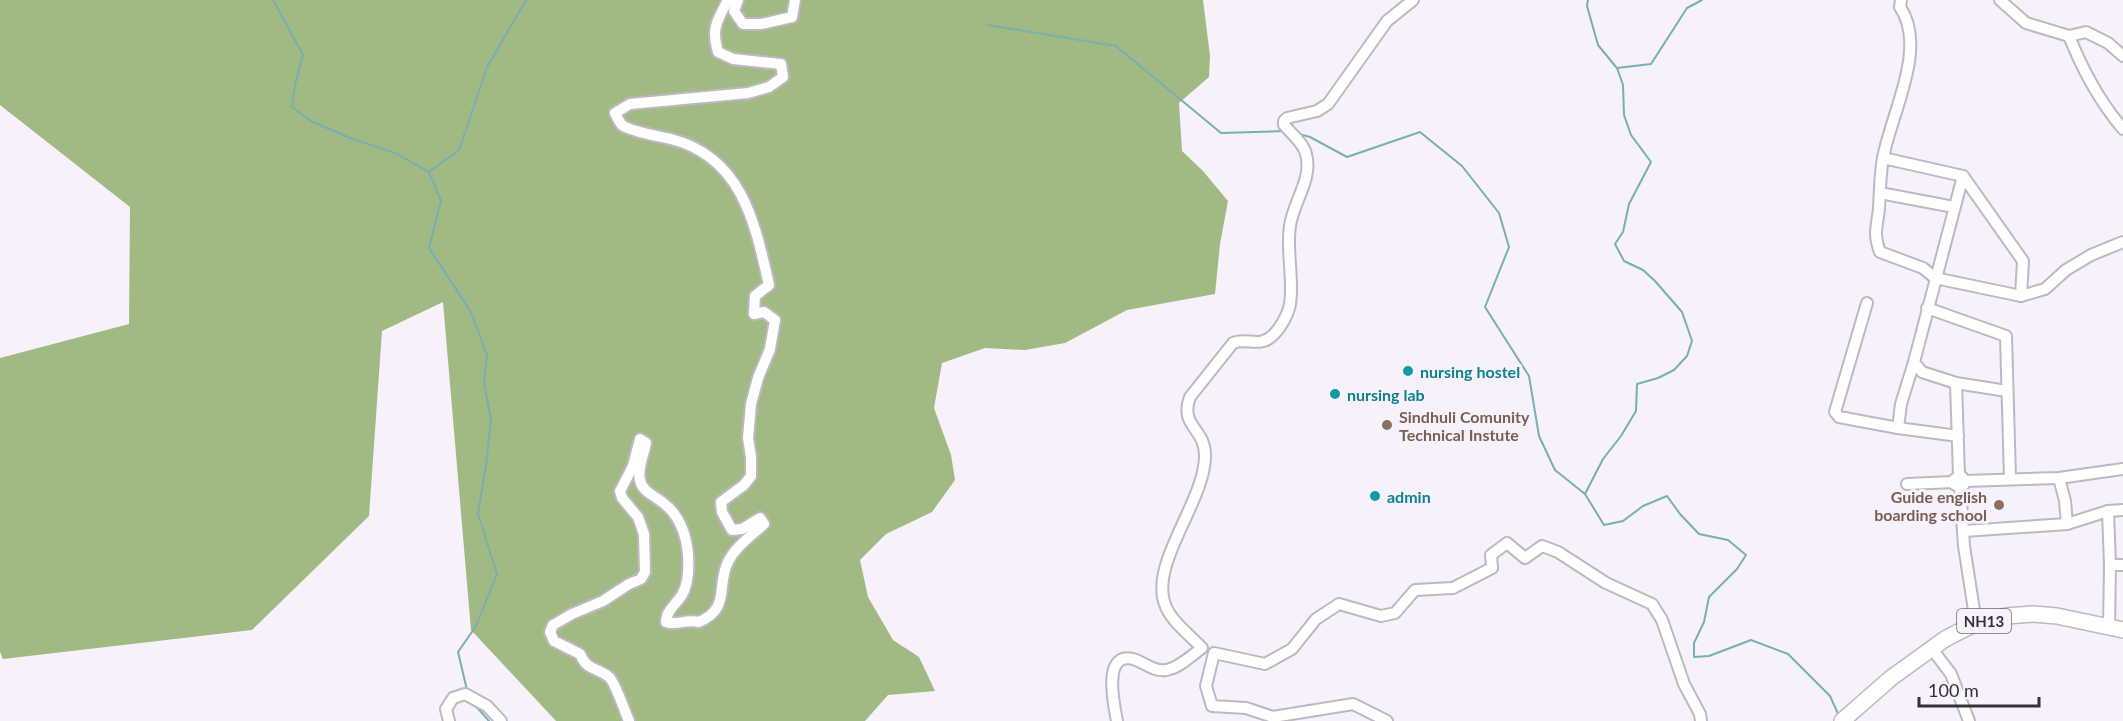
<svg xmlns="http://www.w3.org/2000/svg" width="2123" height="721" viewBox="0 0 2123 721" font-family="Lato,sans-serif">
  <rect width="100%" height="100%" fill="#f6f1fb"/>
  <path fill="#a1ba84" d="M0,0h1203l7,56 -1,21 -30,26 3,48 21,20 25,30 -8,43 -5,50 -88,16 -62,33 -40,7 -40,-2 -43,15 -8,45 17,47 4,25 -23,32 -46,22 -26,26 8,37 25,43 26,17 16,34 -47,4 -23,26h-309l-85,-91 -28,-328 -61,29 -13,185 -117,114 -249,29 -3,-7v-294l129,-34 1,-117 -130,-102z"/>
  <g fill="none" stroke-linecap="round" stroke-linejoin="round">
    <g stroke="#78afb3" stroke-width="2">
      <path d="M273,0l30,55 -8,29 -3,23 19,14 39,17 45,15 34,19 12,29 -12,47 42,64 16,43 -3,28 7,37 -5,45 -8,49 19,60 -21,52 -18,26 9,38"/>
      <path d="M1588,0l-1,6 11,39 18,22"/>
      <path d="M988,25l128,21 105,87 64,-2"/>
      <path d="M1299,134l11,3 37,20 73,-25 42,34 37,47 10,34 -24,60 44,69 10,60 16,34 30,24 19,31 19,-4 20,-15 24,-10 13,18 19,20 29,6 18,15 -9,14 -28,28 -5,25 -10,21v14l15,-1 42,-16 37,14 42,42 9,20"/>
      <path d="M430,171l29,-21 28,-83 39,-67"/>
      <path d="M1585,494l18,-35 18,-23 15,-25 1,-27 21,-6 16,-8 13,-14 5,-15 -10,-29 -27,-31 -12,-11 -19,-9 -9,-17 8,-12 6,-28 22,-42 -20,-27 -7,-20 -1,-30 -6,-17 34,-4 36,-56 15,-8"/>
      <path d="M473,703l16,18"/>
    </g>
    <defs>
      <g id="minor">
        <path d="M738,0l-4,11 9,13h18l31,-7 3,-17"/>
        <path d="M1901,0l-1,7c28,41 -9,107 -17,151 -3,16 -3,33 -4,50 -2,20 -6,25 1,44l43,16 12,10 86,18 24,-7 21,-19 25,-15 32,-13"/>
        <path d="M2000,0l26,23 43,13"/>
        <path d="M2123,56l-15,-13 -22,-11 -17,4c14,35 30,65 54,93"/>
        <path d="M1883,158l80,18 60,85 -2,35"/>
        <path d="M1880,193l74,14"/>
        <path d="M1867,303l-32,109 4,5 59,11 60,8"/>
        <path d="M1927,308l79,28 4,143"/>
        <path d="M1956,383l51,8"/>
        <path d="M1898,428l3,-24 13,-42"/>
        <path d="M1959,476l-3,-93 -34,-11 -8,-10 49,-186"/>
        <path d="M2059,478l6,23 2,23"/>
        <path d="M1965,481l94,-3 64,-9"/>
        <path d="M1907,484l47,-2"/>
        <path d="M1960,487l3,-1 2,-5 -3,-4 -3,-1 -5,4v4l6,3 4,59 12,77"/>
        <path d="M2108,511l2,54 -1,63"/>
        <path d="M1964,531l103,-7 41,-13 15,-1"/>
        <path d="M2110,565h13"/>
        <path d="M1932,649l19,25 18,47"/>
        <path d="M449,721l-3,-12 7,-11 12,-4 22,12 14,15"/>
        <path d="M629,721c-4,-9 -14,-39 -20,-44 -12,-10 -22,-6 -29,-23l-26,-13 -4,-9 3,-7 19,-11 31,-13 26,-17 12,-5 4,-7 -1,-38 -6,-17 -16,-19 -2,-7 13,-25 7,-27 6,4c-2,11 -9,26 -6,37 2,11 13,15 22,22 17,12 24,32 26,52 1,14 1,29 -6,41 -6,9 -16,16 -16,27 10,4 19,-3 33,0 32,-14 17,-36 29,-60 7,-15 24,-27 36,-38l-4,-6 -18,11 -10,1 -10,-18 -1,-10 23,-17 7,-9v-19l-3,-19 3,-34 7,-26 12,-29 5,-29 -11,-8 -10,2 1,-18 14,-11c-14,-62 -27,-128 -98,-146 -12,-3 -40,-7 -49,-14 -3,-3 -5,-8 -7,-12l15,-9 118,-11 21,-6 14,-10 -2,-13 -48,-5 -15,-7c-7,-24 -1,-31 10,-52"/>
        <path d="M1117,721c-3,-16 -16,-73 19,-61 10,4 19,12 30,10 13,-2 26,-15 36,-22 -11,-12 -29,-25 -36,-41 -19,-42 40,-106 39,-152 0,-27 -26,-29 -15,-58l43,-54c12,-6 27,5 39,-7 8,-7 16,-21 18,-32 4,-25 -4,-53 0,-78 3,-24 23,-47 16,-72 -2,-10 -15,-21 -22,-29v-4l3,-3 30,-7 11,-7 59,-83 26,-21"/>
        <path d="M1387,721l-34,-17 -80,13 -27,-9 -34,-2 -6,-20 8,-33 51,11 27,-15 24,-30 23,-15 42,12 14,-3 20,-23 38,-2 39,-20 -1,-13 16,-12 18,15 17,-12 16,6 48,31 46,21 10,16 22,64 16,30 1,7"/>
      </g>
      <path id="highway" d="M1842,721l49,-43 54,-39 31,-16 30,-7 27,-2 24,2 66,14"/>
    </defs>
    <use href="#minor" stroke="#bdb8c2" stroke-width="14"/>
    <use href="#highway" stroke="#bdb8c2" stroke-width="18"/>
    <use href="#minor" stroke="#fff" stroke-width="10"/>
    <use href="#highway" stroke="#fff" stroke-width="15"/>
  </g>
  <g fill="#0f9aa8" stroke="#f6f1fb" stroke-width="2">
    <circle cx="1408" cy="371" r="6"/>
    <circle cx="1335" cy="394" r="6"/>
    <circle cx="1375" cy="496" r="6"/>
  </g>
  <g fill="#8d6e63" stroke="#f6f1fb" stroke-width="2">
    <circle cx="1387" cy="425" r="6"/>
    <circle cx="1999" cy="505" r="6"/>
  </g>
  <g text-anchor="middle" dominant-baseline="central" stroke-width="6" stroke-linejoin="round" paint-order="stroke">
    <rect fill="#f6f1fb" stroke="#6e6b71" stroke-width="1.5" x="1957" y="609" width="54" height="24" rx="4.5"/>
    <g font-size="15" font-weight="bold" fill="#343236">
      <text x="1984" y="621">NH13</text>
    </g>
    <g font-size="16" font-weight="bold" fill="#0d838f" stroke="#f6f1fb" text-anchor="start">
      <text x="1420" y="371">nursing hostel</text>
      <text x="1347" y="394">nursing lab</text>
      <text x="1387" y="496">admin</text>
    </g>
    <g font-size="16" font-weight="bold" fill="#785e54" stroke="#f6f1fb" text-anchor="start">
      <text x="1399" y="416">Sindhuli Comunity<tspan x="1399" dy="18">Technical Instute</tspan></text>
      <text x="1987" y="496" text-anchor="end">Guide english<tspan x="1987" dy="18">boarding school</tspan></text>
    </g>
  </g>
  <path d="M1919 697v9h120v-9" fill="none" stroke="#343236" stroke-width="3"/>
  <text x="1928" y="697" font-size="18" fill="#343236" stroke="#f6f1fb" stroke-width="4.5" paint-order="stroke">100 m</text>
</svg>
